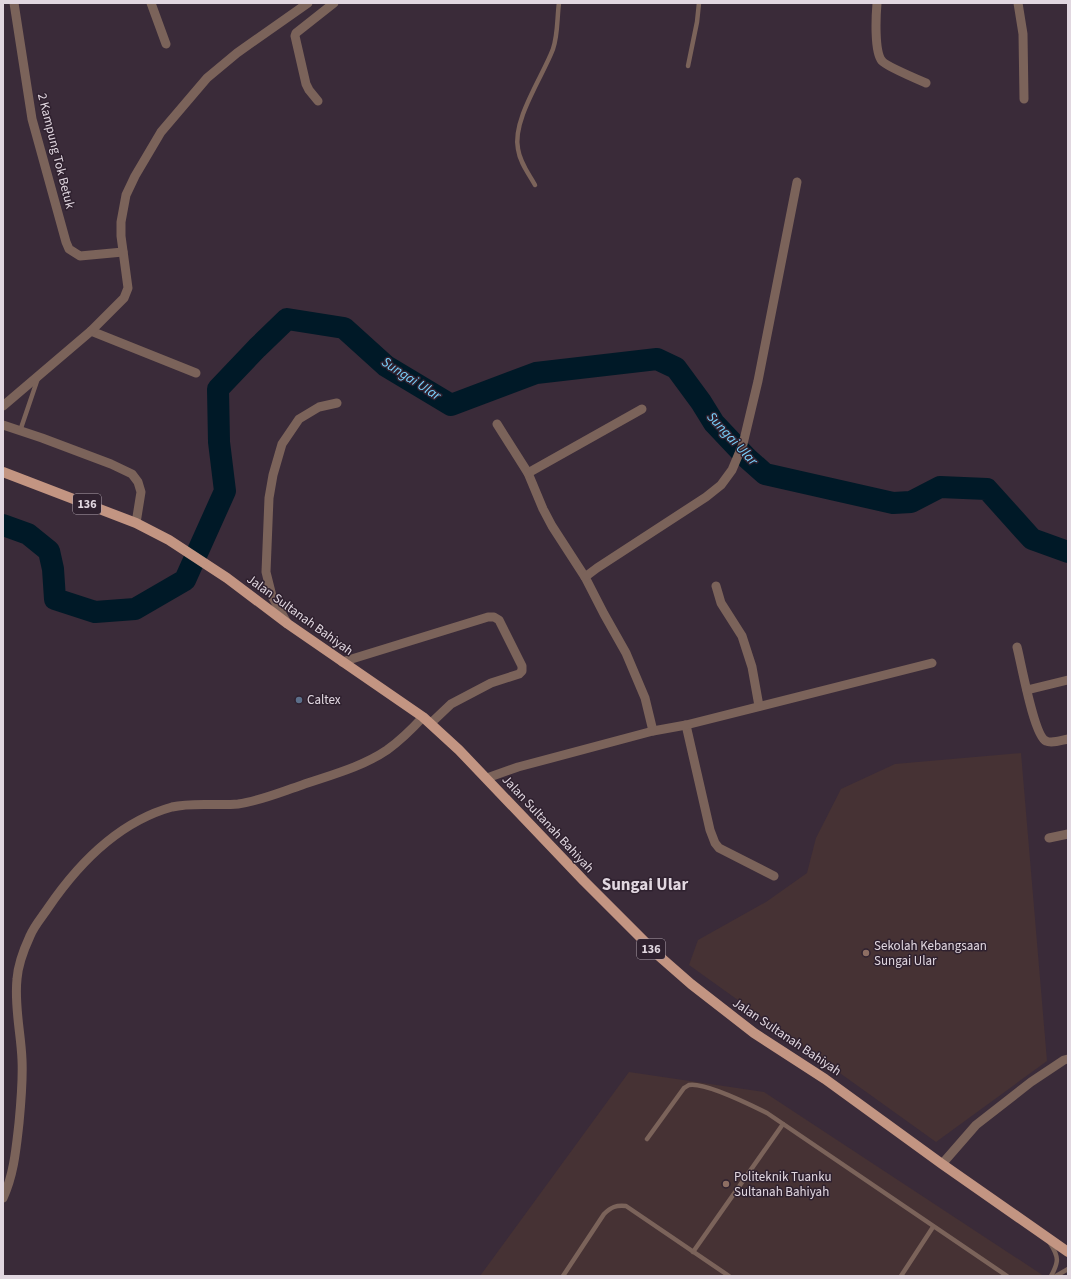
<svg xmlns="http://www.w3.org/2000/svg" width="1071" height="1279" viewBox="0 0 1071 1279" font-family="'Source Sans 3',sans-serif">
  <rect width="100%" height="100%" fill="#3a2b39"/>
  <g fill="#463234">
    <path d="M1021,753l26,308 -111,81 -247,-177 9,-25 68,-38 41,-29 9,-35 25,-49 54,-25z"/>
    <path d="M629,1072l135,20 280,184h-564z"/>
  </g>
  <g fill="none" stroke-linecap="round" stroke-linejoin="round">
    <path stroke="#001927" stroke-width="22" d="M3,525l25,9 21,17 4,18 2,30 40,13 40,-3 50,-29 40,-89 -6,-49 -1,-53 39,-41 30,-29 57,9 42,38 65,39 85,-32 121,-14 19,9 25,34 13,21 33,35 18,16 128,29 18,-1 29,-15 47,2 45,50 36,13"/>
    <g stroke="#7b635a" stroke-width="4.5">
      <path d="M688,66l9,-44 2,-19"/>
      <path d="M535,185c-6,-11 -15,-22 -17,-36 -6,-29 25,-73 35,-100 5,-14 4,-32 6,-46"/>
      <path d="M20,431l18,-53"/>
      <path d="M647,1139l37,-51c2,-1 3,-2 5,-3 16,-3 64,21 78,28l240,163"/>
      <path d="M1050,1243c9,14 9,19 1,33"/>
      <path d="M693,1252l90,-128"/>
      <path d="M563,1276l41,-62c7,-7 12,-9 22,-8l103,70"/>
      <path d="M901,1276l32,-49"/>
      <path d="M1056,1276l12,-7"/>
    </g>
    <g stroke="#7b635a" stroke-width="9">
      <path d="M14,3l18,116 34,123 3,7 11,7 43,-4"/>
      <path d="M151,3l15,41"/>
      <path d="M877,3c-1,12 -3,49 5,58 4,5 37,19 44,22"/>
      <path d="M1018,3l5,31 1,65"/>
      <path d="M318,101l-9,-11 -3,-6 -11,-48 1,-3 38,-30"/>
      <path d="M91,331l105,42"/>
      <path d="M3,406l88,-75 33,-33 4,-10 -7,-52v-14l5,-27 9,-19 26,-44 46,-54 30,-25 71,-50"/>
      <path d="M497,424l31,49 15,36 9,17 33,51 19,37 22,39 19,45 8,33"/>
      <path d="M3,425l39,13 69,26 21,10 6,8 3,10 -5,31"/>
      <path d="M528,473l114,-64"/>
      <path d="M585,577l12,-9 109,-71 15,-12 11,-15 11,-26 15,-63 39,-199"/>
      <path d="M716,586l5,17 21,33 10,31 7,39"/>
      <path d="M287,623l-15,-27 -6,-24 3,-74 4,-23 9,-31 17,-25 20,-12 18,-4"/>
      <path d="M1017,647c4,15 17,89 29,94 6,3 16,-1 22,-2"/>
      <path d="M342,662l146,-45h6l5,3 23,46v5l-3,3 -28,9 -40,21 -20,19"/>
      <path d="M1027,690l41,-10"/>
      <path d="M686,725l24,105 5,13 4,5 55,28"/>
      <path d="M487,778l31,-11 135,-36 33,-6 246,-62"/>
      <path d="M1049,838l19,-4"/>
      <path d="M942,1164l34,-39 55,-43 33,-22 4,-1"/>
      <path d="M3,1198c11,-24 13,-49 16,-75 2,-21 4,-42 3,-63 -1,-27 -8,-54 -5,-81 1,-14 7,-30 13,-43 4,-10 12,-19 18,-28 30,-44 70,-86 124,-101 21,-5 44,-1 66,-3 22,-3 43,-12 64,-19 29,-10 60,-18 85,-35 14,-10 25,-21 36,-33"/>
    </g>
    <path stroke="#c39582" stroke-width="10" d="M3,472l133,51 33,17 58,38 61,46 135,93 36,33 125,131 75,75 32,28 63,49 71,46 117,85 126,88"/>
  </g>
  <circle fill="#5c6f8a" stroke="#2f212f" stroke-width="1.5" cx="299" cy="700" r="4"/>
  <g fill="#8d6e63" stroke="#2f212f" stroke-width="1.5">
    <circle cx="866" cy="953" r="4"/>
    <circle cx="726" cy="1184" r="4"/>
  </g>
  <g text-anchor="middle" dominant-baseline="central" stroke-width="3" stroke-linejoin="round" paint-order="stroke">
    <g fill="#2f212f" stroke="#aca0ab" stroke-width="1">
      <rect x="73" y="494" width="28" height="20" rx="3"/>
      <rect x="637" y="939" width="28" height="20" rx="3"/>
    </g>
    <g font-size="12" font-weight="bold" fill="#e1d7e0">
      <text x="87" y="504">136</text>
      <text x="651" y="949">136</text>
    </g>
    <g font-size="13" fill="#e1d7e0" stroke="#2f212f">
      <text transform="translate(56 151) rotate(76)">2 Kampung Tok Betuk</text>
      <text transform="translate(300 615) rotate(36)">Jalan Sultanah Bahiyah</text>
      <text transform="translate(548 824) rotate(47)">Jalan Sultanah Bahiyah</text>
      <text transform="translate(787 1037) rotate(34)">Jalan Sultanah Bahiyah</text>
    </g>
    <g font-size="13" fill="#e1d7e0" stroke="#2f212f" text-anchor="start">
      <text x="307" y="700">Caltex</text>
      <text x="874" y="946">Sekolah Kebangsaan<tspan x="874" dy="15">Sungai Ular</tspan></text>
      <text x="734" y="1177">Politeknik Tuanku<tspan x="734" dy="15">Sultanah Bahiyah</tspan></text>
    </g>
    <g font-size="14" font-style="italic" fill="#79d1fc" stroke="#2f212f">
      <text transform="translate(411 379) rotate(33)">Sungai Ular</text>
      <text transform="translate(732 439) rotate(47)">Sungai Ular</text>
    </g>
    <g font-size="17" font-weight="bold" fill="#e1d7e0" stroke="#2f212f">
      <text x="645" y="885">Sungai Ular</text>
    </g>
  </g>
  <rect width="1071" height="1279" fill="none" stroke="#e1d7e0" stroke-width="8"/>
</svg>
